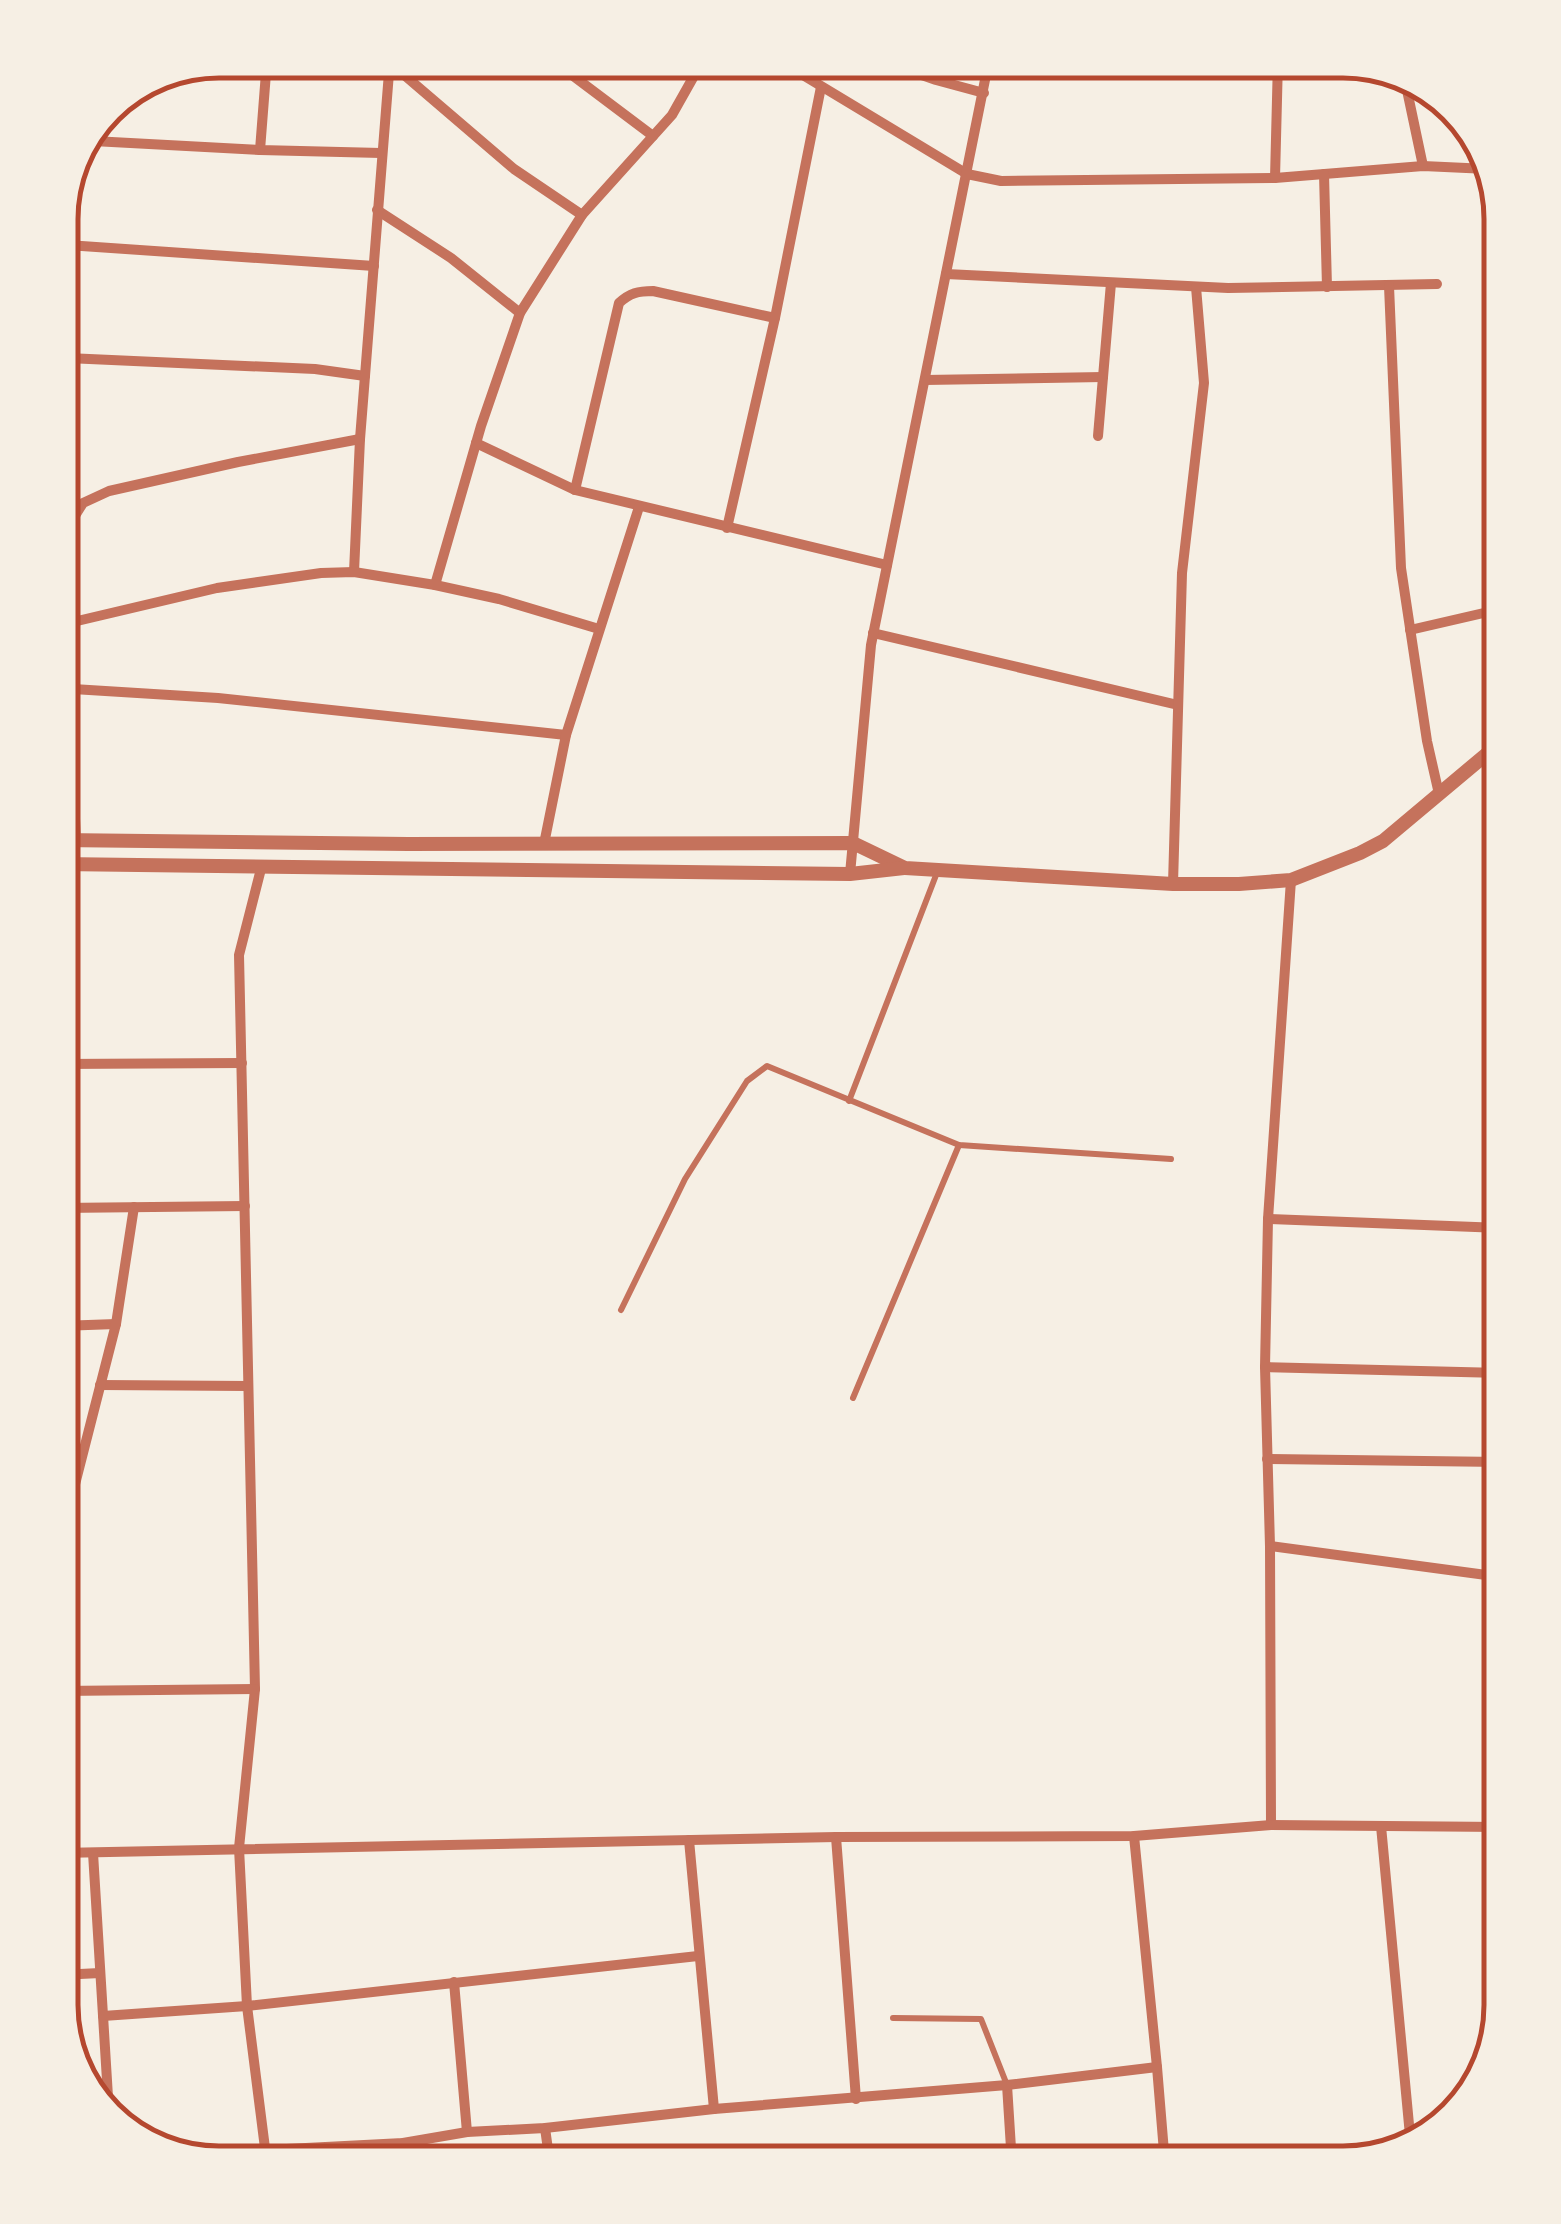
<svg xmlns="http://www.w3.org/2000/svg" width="1561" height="2224" viewBox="0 0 1561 2224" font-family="'Roboto Condensed',sans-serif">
  <rect width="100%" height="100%" fill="#f6efe4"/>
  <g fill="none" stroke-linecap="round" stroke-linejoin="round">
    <g stroke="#c5725c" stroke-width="6">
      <path d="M849,1101l89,-231"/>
      <path d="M621,1310l64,-131 62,-98 20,-15 192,79 212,14"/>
      <path d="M853,1398l106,-253"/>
      <path d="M893,2018l88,1 26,66"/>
    </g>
    <g stroke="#c5725c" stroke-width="10">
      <path d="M552,60l101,76"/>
      <path d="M778,60l189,114 34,7 274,-3 148,-12 65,3"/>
      <path d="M879,60l57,20 48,13"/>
      <path d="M389,62l125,107 68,46"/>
      <path d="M1404,76l19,90"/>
      <path d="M93,141l167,9 121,3"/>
      <path d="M260,150l7,-90"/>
      <path d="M1324,174l3,113"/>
      <path d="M1275,178l3,-118"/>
      <path d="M377,210l74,48 69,55"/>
      <path d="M67,245l307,21"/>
      <path d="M946,274l282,14 209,-4"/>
      <path d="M1389,286l12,282 26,173 12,53"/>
      <path d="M67,358l248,11 50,7"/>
      <path d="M925,380l178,-3"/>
      <path d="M1098,436l13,-153"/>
      <path d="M476,443l99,47 312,75"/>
      <path d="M65,471l3,-279"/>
      <path d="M575,490l44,-187c11,-10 19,-12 34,-12l122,27"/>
      <path d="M727,528l48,-210 46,-231"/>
      <path d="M354,572l6,-133 30,-379"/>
      <path d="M435,585l46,-159 39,-113 62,-98 90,-100 31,-55"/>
      <path d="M73,622l144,-34 104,-15 33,-1 81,13 64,14 100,30"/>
      <path d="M1410,630l91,-21"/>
      <path d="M873,633l305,72"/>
      <path d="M73,689l145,9 348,37"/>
      <path d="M76,840l-3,-63 -2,-255 12,-19 26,-12 129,-29 122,-23"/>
      <path d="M544,844l22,-109 73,-228"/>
      <path d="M262,865l-23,90 16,734 -16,159 8,158 20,158"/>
      <path d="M850,874l21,-229 118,-585"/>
      <path d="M1173,884l9,-311 22,-190 -8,-96"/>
      <path d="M60,1064l182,-1"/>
      <path d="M60,1208l185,-2"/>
      <path d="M1268,1219l233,9"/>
      <path d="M60,1326l56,-2"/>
      <path d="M1265,1367l236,6"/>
      <path d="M100,1385l148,1"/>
      <path d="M1267,1459l234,3"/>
      <path d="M1498,1462l3,-65"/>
      <path d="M60,1543l56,-219 18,-117"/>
      <path d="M1270,1546l231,31"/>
      <path d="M60,1691l195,-2"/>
      <path d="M1271,1825l-1,-279 -5,-179 3,-148 23,-339"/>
      <path d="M1381,1826l30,320"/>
      <path d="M1134,1836l23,231 8,97"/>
      <path d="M836,1837l20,262"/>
      <path d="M689,1840l25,269"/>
      <path d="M60,1853l776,-16 298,-1 137,-11 230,2"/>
      <path d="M93,1853l16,260"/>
      <path d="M60,1975l40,-2"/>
      <path d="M454,1982l13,150"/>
      <path d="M103,2016l144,-10 451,-50"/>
      <path d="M1007,2085l5,79"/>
      <path d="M545,2128l5,36"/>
      <path d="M403,2143l2,21"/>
      <path d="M267,2150l136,-7 64,-11 78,-4 169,-19 293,-24 150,-18"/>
    </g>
    <g stroke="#c5725c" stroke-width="14">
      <path d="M60,840l348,4 445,-1 52,25 268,16h66l52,-4 69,-27 23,-12 118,-99"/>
      <path d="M60,864l790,10 54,-6"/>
    </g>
  </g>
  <path d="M0 0H1561V2224H0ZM219 78H1343A141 141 0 0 1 1484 219V2005A141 141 0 0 1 1343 2146H219A141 141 0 0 1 78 2005V219A141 141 0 0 1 219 78Z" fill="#f6efe4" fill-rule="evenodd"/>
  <path fill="none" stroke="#b5482f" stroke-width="5" d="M219 78H1343A141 141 0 0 1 1484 219V2005A141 141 0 0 1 1343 2146H219A141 141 0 0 1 78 2005V219A141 141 0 0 1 219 78Z"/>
</svg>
